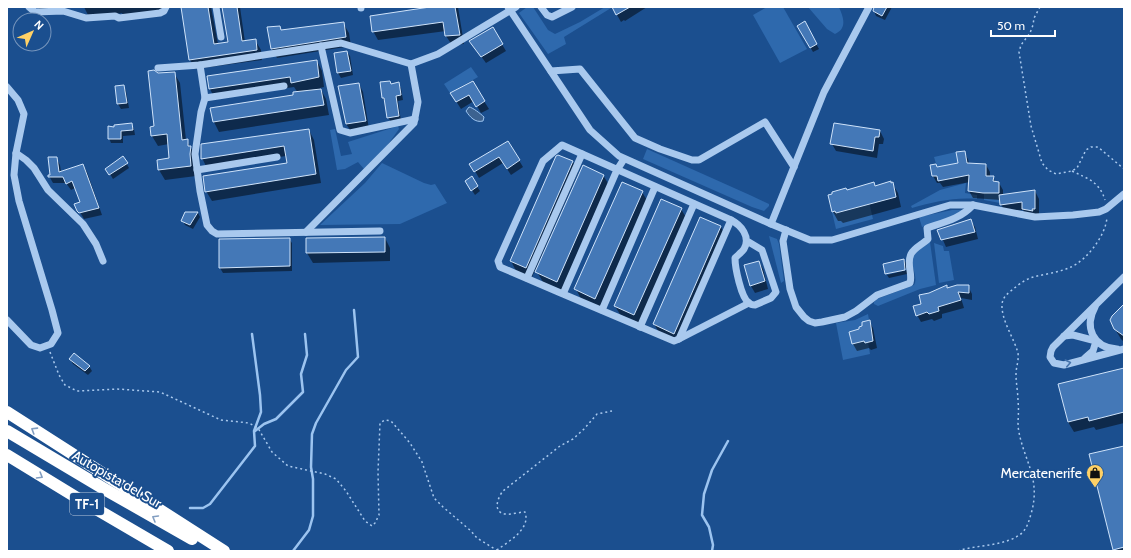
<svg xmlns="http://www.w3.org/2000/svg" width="1131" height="558" viewBox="0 0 1131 558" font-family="Cabin,sans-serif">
  <rect width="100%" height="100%" fill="#1b4f8f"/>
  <g fill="#2e69ad">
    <path d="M527,7h6l15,23 7,4 25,-12 25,-15 6,1 -47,29 2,7 -18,10 -29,-41z"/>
    <path d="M767,7h16l24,42 -27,14 -27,-48z"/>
    <path d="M808,7h31c4,10 9,21 -4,27l-8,-5z"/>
    <path d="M471,67l7,10 -28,16 -6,-9z"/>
    <path d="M398,126l1,3 -15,21 -20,19 -6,-7 -13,7 -8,1 -7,-40 5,-1 6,27 11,-2 -4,-12z"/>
    <path d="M647,149l105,47 17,8v2l-5,5 -12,-4 -109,-48z"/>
    <path d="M956,152l2,11 -21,4 -3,-10z"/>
    <path d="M382,163l42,20 7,2 4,-1 12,19 -47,21 -80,1 45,-42z"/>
    <path d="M966,183l-1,10 12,2v4c-23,-2 -43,3 -65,9l-1,-2 29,-16z"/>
    <path d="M984,193h15l1,10 -16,-3z"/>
    <path d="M869,202l4,17 -37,10 -4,-17z"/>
    <path d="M952,210h11l-8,6 -33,11 -3,-10z"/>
    <path d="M769,236l8,3 2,5 5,37 -3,2z"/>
    <path d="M930,242l6,43 -16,4 -42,17 -4,-2v-2l3,-3 37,-14c5,-9 -5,-20 -1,-29 2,-4 11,-9 14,-13z"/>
    <path d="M934,243l9,3 1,5h5l5,29 -15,3z"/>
    <path d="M868,314l1,6 -7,2v4l-3,1v2l-10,3 3,12 12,-3 4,1 2,12 -27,6 -7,-37 19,-3z"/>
  </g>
  <path fill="#3c6290" stroke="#9cc4f0" d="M469,107c3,0 12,7 15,10l-1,4c-8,2 -13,-4 -17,-10z"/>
  <g fill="#0007">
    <path d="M38,7h32l-29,5z"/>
    <path d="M84,7h79l1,6 -38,7 -4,-7 -32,6z"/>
    <path d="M182,7h29l7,37 11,-1 -6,-36h17l5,35 10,-2 6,10 1,10 -67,9 -5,-9z"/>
    <path d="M437,7h21l6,37 -12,1 -6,-9v-5l-68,9 -5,-9z"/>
    <path d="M615,7h32l-22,14 -1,-1 -3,2 -4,-7z"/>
    <path d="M876,7h16l-7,13 -9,-4 -2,-5z"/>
    <path d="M343,23l6,10 2,13 -74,12 -5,-9 8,-22 2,4z"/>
    <path d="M805,23l14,26 -6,3 -15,-26z"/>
    <path d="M492,28l14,23 -20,12 -11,-15z"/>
    <path d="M347,52l3,4 3,19 -12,3 -3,-5 -3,-19z"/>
    <path d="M317,61l5,10 2,16 -4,1 6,11 3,16 -110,17 -5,-10 -3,-14 83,-13 4,-2 -4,-6 -79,12 -5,-10z"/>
    <path d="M174,73l6,10 6,57 10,16v20l-31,4 -6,-10 11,-11 -1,-15 -11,2 -6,-10v-8l3,-1 3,-53z"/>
    <path d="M390,82l1,3 7,-1 3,4 2,12 -5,1 3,20 -10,1 -3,-5 -3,-14 -2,-5z"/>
    <path d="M472,82l17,27 -8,4 -7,-12 -13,8 -5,-8z"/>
    <path d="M359,84l4,8 6,37 -18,2 -5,-7z"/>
    <path d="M123,86l3,5 3,17 -8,1 -3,-5 -2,-17z"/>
    <path d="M131,124l3,5 1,6 -12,1v7h-12l-2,-5 6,-10z"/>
    <path d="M309,130l5,10 7,43 -109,18 -6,-10 82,-27 -2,-8 -79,12 -5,-10z"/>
    <path d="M880,131l4,8 -1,5h-4l-2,14 -41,-7 -4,-7z"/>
    <path d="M508,142l15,25 -12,8 -8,-12 -24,15 -8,-14z"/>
    <path d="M964,152l4,7 1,5 17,1 4,7v5h3l3,6h3l4,7v5l32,-4 4,8v17l-12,1 -4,-7 -18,2 -4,-8v-4l-28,-2 -4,-7 1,-9 -27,5 -3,-4h-3l-4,-7 4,-8 23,-4z"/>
    <path d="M558,156l15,6 5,10 -46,105 -16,-6 -5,-10z"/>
    <path d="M123,157l6,11 -16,11 -6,-10z"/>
    <path d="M56,158l4,7 1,7 22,-7 4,7 15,43 -18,4 -4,-7 2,-9 -7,-15 -4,2 -5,-7h-13l-4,-7 2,-1z"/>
    <path d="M603,175l6,10 -47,106 -19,-9 -6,-10z"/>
    <path d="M471,178l9,13 -5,4 -9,-14z"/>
    <path d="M874,183l2,4 16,-4 6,10 3,14 -58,16 -2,-2h-3l-5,-9 14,-21z"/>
    <path d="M642,192l6,10 -47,106 -20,-9 -5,-10z"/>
    <path d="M681,209l6,10 -47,106 -19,-9 -6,-10z"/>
    <path d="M186,213h12l2,4 -7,12 -8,-4 -2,-4z"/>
    <path d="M701,218l20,9 5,10 -47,106 -19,-9 -6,-10z"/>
    <path d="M970,220l5,7 3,12 -32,8 -7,-16z"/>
    <path d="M385,238l5,10v13l-77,2 -6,-10v-14z"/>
    <path d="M289,239l3,4v28l-69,2 -3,-5z"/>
    <path d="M904,260l3,4v4l-21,5z"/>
    <path d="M759,262l4,7 5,20 -13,4 -4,-7z"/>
    <path d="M907,270v4l-18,4 -2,-3z"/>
    <path d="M968,286l4,8v6l-11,-2 3,10 -22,6v4l-8,3 -2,-2 -11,3 -4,-7 5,-11 26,-15z"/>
    <path d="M1124,305v37l-3,-3 -6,-10z"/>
    <path d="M869,321l4,7 4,20 -6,2 -2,-2 -12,3 -4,-7 -3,-12 10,-2z"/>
    <path d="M70,359l19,7 3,5 -4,4 -15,-11z"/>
    <path d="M1124,369v54l-28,7 -2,-3 -20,5 -6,-10 -9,-38z"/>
    <path d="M1124,447v99l-9,2v2l9,-2v3h-9l-1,-2z"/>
  </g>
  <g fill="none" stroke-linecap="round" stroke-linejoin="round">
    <g stroke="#9cc4f0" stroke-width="2.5">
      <path d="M255,431l9,-7 12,-5 27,-27 -2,-18 6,-19 -2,-21"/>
      <path d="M190,508h13l7,-4 45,-58 -1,-15 7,-19 -1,-17 -8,-61"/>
      <path d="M293,551l16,-21 4,-14v-37l-2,-12 1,-33 4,-11 30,-53 12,-13 -4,-47"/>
      <path d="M712,551l1,-6 -4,-18 -7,-12 2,-21 8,-24 16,-29"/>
    </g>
  </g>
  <g fill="#4478b7" stroke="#cfe3fa">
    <path d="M181,7h27l6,37 14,-2 -6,-35h15l5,34 14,-2 1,11 -68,10z"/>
    <path d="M430,7h25l5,28 -15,1 -2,-14 -71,10 -2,-16z"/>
    <path d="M612,7h18l-14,8z"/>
    <path d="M874,7h13l-5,9 -9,-5z"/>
    <path d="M805,21l12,23 -7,4 -13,-22z"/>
    <path d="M344,22l2,15 -75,12 -4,-22 13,-1 1,4z"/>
    <path d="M493,27l10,17 -22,13 -12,-16z"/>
    <path d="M347,51l4,20 -14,2 -3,-20z"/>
    <path d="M317,60l2,17 -28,6 -1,-6 -81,12 -2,-13z"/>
    <path d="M154,70l4,3 17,-1 7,68 6,-1v7h3l-1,8 1,12 -33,4 -1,-10 12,-2 -2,-24 -16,2 -1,-9 4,-1 -6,-55z"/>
    <path d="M390,81l1,3 8,-2 2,13 -5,1 3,20 -12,2 -3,-20h-2l-2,-16z"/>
    <path d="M473,81l12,20 -9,6 -7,-12 -13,7 -6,-9z"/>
    <path d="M359,83l7,38 -20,3 -8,-38z"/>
    <path d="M124,85l3,18 -10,1 -2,-18z"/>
    <path d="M321,89l3,16 -111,17 -3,-14 83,-13v-3z"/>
    <path d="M132,123l1,7 -12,1v8h-13v-13l6,1v-2z"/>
    <path d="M834,123l46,7 -1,7h-4l-2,14 -43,-7z"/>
    <path d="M309,129l7,45 -111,18 -2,-16 84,-13 -3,-17 -83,13v-15z"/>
    <path d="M508,141l12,19 -13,9 -8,-12 -25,15 -5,-8z"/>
    <path d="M965,151l2,12 19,1v12h8l-1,5 6,1v11h-16l-15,-2 1,-16 -31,6 -1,-5h-5l-2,-11 6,-1 1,3 21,-4 -2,-11z"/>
    <path d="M558,155l15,6 -47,107 -16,-7 46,-105z"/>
    <path d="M123,156l5,7 -19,12 -4,-6z"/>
    <path d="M48,157h9l2,15 24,-8 16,44 -20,5 -2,-2 -3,-7 6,-2 -8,-21 -6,3 -3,-7h-15v-2h2z"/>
    <path d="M583,165l21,10 -47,107 -22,-10z"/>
    <path d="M472,176l6,10 -7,5 -6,-10z"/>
    <path d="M891,181v2l2,-1 3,15 -60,16 -1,-2 -3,1 -4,-17 4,-1v-2l14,-4 1,2 27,-8 1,4z"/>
    <path d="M622,182l21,9 -48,108 -21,-10z"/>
    <path d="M1035,190v19h-3l1,2 -11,-2v-7l-22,3 -1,-10z"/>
    <path d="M661,199l21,9 -48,107 -20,-9z"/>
    <path d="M185,212h13l-8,13 -9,-4z"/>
    <path d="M700,217l21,9 -47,108 -21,-10z"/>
    <path d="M971,219l4,13 -34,8 -4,-10z"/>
    <path d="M385,237v15l-79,1v-15z"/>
    <path d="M290,238v28l-71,2v-29z"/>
    <path d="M904,259l1,11 -20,4 -2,-10z"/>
    <path d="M759,261l6,20 -15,5 -6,-21z"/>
    <path d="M947,285v3l10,-3h12v8l-11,-1 3,8 -23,7 1,4 -10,3 -2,-2 -11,4 -3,-10 8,-2 -2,-9 10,-2z"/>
    <path d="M1124,304v32l-10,-7 -4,-9 2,-4z"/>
    <path d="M870,320l3,21 -8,2 -1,-2 -12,3 -3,-12 10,-3v-2l3,-1v-4z"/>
    <path d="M74,353l16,13 -5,5 -16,-12z"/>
    <path d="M1124,368v44l-35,9 -1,-4 -20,5 -10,-38z"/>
    <path d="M1124,446v101l-11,3 -24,-96z"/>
  </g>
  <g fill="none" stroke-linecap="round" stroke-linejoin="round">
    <g stroke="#a9c9ee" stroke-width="1.5" stroke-dasharray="2 3" stroke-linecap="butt">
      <path d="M1040,7l-6,11 -1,7 -3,8 -9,12 -2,7 12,74 11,37 6,7 8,4 16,-3 5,-3 9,-18 5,-3h7l26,22"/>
      <path d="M1072,171c16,8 27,10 33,29"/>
      <path d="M50,352l9,23 6,10 12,6 40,-2 43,3 61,28 28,3 9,5 14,24 16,14 37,8 11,5 10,12 19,30 7,5 3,-3 4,-8 -1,-43 2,-49 5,-3 6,1 19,22 12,19 12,36 9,9 28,24 6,7 21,13"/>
      <path d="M497,550c12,-9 34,-21 28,-38 -6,0 -14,3 -20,2 -13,-2 -7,-17 -2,-23l57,-45 13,-7 11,-10 13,-15 15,-3"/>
      <path d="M958,551c20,-7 47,-4 64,-18 5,-5 7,-12 9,-19 11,-37 -9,-55 -13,-88 0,-8 1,-16 0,-25 0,-8 -2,-18 -2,-27 0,-7 3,-13 2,-21 -4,-15 -17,-33 -16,-49 1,-7 5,-10 10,-14 5,-4 11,-9 18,-12 13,-4 28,-5 41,-11 16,-7 35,-32 36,-50"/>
    </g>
    <g stroke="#a9c9ee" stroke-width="7">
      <path d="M29,7l6,5 28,-1 23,7 29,-2 4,2 41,-5 4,-2 2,-4"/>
      <path d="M216,7l5,30"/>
      <path d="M361,7v1"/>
      <path d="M508,7l82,123 29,26 152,68 39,16h22l118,-35h23l62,12 38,-2 26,-3 7,-3 18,-15"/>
      <path d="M541,7l6,8 5,2 20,-10"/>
      <path d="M321,46l19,84 10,3 65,-14"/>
      <path d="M200,65l5,33 -4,14 -6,42 5,37 7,34 5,6 5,3 163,-3"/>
      <path d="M158,68l42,-3 141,-22 70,21 27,-10 78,-47"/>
      <path d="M551,71l29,-2 55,69 25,11 32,11h7l66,-38 29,45"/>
      <path d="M7,87l11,13 6,14 -8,39 -2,22 5,26 33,109 6,23 -7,11 -11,4 -9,-3 -24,-25"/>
      <path d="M205,98l79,-12"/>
      <path d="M16,153l10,7 8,8 14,22 35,34 13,20 7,17"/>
      <path d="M197,170l80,-13"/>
      <path d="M731,220c10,5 20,17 13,29 -2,3 -6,6 -9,9 0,9 6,40 14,45 2,2 4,2 6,2l16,-7 5,-6 -14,-42 -15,-9"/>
      <path d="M771,224l53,-132 45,-85"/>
      <path d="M786,230l-3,11 7,48 6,18 8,10 5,4 6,2 7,-1 23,-5 11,-6 21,-16 33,-12c3,-9 -4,-19 1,-29 3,-6 12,-10 17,-15l-1,-11c18,-6 33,-9 46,-23"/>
      <path d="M306,232l108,-109 4,-21 -7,-38"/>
      <path d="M1124,277l-71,70 -2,4 -1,6 4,6 10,2 60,-16"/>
      <path d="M527,278l55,-124"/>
      <path d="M563,294l-63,-27 -2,-6 45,-100 19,-16 169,75 -52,119 -5,2 -111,-47 54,-124 7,-11"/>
      <path d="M1095,307c-11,20 -2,41 22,42"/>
      <path d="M602,310l53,-123"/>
      <path d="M640,327l54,-123"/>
      <path d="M1064,336l9,-1 23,6 -3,10 -8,7"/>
      <path d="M679,339l70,-36"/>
    </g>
    <g stroke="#fff" stroke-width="12">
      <path d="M7,412l217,139"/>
      <path d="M7,431l99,59 86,49"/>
      <path d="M7,455l72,44 89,52"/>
    </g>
  </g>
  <defs><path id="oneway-chevron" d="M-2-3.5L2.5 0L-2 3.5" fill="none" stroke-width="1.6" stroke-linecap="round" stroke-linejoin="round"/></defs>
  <use stroke="#4674ac" href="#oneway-chevron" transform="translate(1068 363) rotate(-13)"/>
  <g stroke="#829ec1">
    <use href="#oneway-chevron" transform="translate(34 430) rotate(-148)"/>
    <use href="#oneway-chevron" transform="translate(40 476) rotate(31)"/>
    <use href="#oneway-chevron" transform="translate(155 518) rotate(-150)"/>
  </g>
  <defs>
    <symbol id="shop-pin" viewBox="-11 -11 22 30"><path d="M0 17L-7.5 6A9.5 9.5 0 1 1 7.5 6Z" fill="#ffd166" stroke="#1b4f8f"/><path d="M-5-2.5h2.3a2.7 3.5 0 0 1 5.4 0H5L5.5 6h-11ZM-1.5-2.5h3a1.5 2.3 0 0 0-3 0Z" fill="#111"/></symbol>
  </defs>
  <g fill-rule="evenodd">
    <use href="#shop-pin" x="1085" y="463" width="20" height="27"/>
  </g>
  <g text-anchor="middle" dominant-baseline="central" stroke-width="4" stroke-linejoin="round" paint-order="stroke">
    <rect fill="#1b4f8f" stroke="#bbcadd" stroke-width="1" x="70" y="493" width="34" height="22" rx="3"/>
    <g font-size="13" font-weight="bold" fill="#fff">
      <text x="87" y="504">TF-1</text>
    </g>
    <g font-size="14" fill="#fff" stroke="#1b4f8f" text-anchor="end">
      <text x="1082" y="473">Mercatenerife</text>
    </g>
    <g font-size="14" fill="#fff" stroke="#1b4f8f">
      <text transform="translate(117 479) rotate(30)">Autopista del Sur</text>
    </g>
  </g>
  <rect width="1131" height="558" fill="none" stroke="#ffffff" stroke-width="16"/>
  <g transform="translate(32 32) rotate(45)"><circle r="19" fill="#1b4f8f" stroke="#7695bc"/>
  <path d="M0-3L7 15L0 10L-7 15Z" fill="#ffd166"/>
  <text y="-6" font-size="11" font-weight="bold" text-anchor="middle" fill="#ffffff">N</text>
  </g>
  <path d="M991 30v6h64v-6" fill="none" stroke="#ffffff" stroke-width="2"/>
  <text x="997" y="30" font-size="12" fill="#ffffff" stroke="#1b4f8f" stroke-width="3" paint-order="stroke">50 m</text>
</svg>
